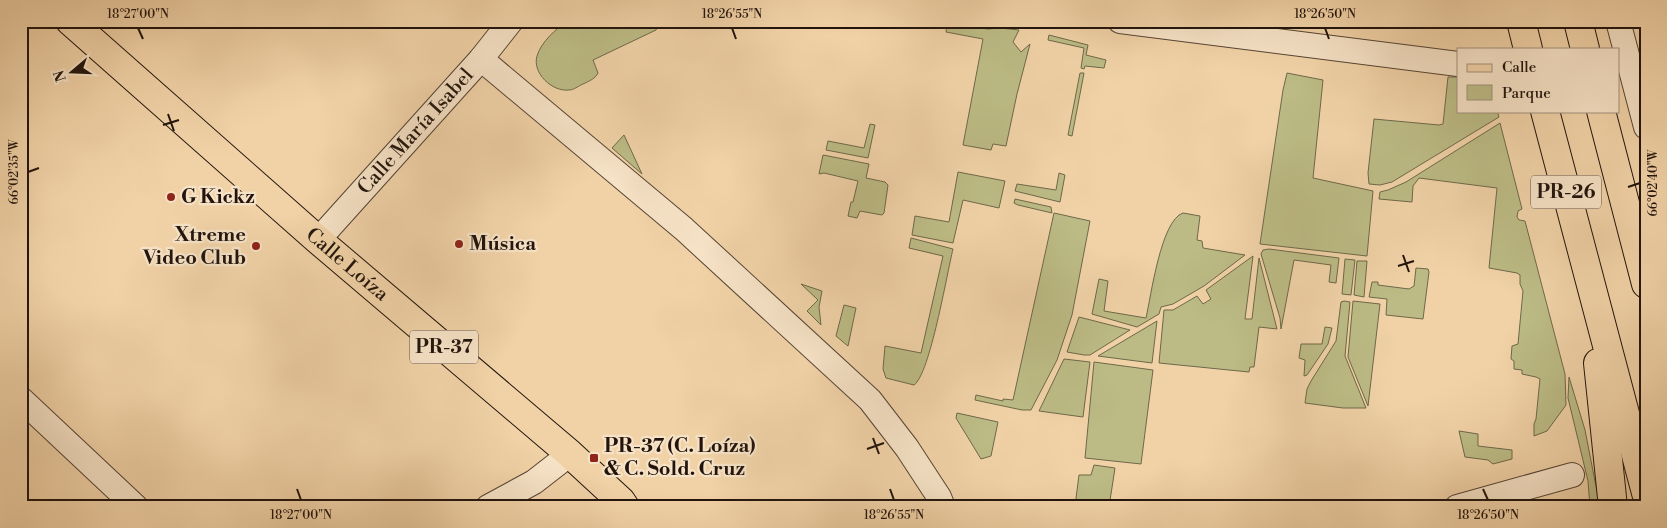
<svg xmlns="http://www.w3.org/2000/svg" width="1667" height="528" viewBox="0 0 1667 528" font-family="'Libre Bodoni',serif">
  <rect width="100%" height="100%" fill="#f1d2a7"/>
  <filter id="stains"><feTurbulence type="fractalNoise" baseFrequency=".004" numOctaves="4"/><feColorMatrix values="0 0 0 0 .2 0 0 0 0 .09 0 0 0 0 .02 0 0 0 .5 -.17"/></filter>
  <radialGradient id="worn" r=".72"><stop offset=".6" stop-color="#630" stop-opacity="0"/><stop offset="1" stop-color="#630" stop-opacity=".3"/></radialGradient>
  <g fill="#bcbb85" stroke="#6f6849">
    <path d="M567,21h87l3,7 -1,2 -63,30 5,13c-3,6 -9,8 -15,11 -5,2 -9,6 -14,6 -17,2 -37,-17 -32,-34 4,-14 19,-27 30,-35z"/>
    <path d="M947,24l41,5 12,-1 19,2 -6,12 8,10 9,-8 -13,50 -11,52 -13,-2 -2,6 -28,-5 20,-106 -37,-7z"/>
    <path d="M1049,35l39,10 -2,10 20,5 -2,8 -19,-2 -1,3 -3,-1 3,-20 -36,-8z"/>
    <path d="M1080,73h4l-12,63 -4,-1z"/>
    <path d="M1287,73l36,7 -10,98 60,13 -6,65 -107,-12 23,-154z"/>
    <path d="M1448,77h10v34h39l2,6 -107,65 -12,3 -11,-1 -1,-11 6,-54 65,6 4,-1z"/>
    <path d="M1500,123l22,86 -4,2 -1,6 2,3 6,1 40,153 1,31 -19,26 -13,5v-12l2,-5 4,-40 -4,-2 -14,-3v-4l-8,-1v-8l-3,-2 1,-13 6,-2 5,-53 -3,-7v-9l-3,-2 -28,-5 8,-80 -78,-10 -6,8 -1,16 -33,-3 1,-7 8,-2 18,-8z"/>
    <path d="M870,124l5,1 -7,33 -42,-8 2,-9 36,7z"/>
    <path d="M624,135l18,39 -30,-26z"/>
    <path d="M823,155l46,9 -3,14 19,4 3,3 -4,28 -2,2 -22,-4 -3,7 -9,-2 3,-14h2l5,-21 -34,-8 -5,1z"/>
    <path d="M958,172l47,9 -6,27 -36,-8 -10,43 -41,-8 3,-19 34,6z"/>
    <path d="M1059,173l6,2 -5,27 -45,-11 2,-7 39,6z"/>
    <path d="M1015,199l36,8 1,6 -34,-8 -4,-2z"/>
    <path d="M1054,213l36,8 -18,94 -15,45 -26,50h-9l-47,-10 1,-5 27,6v-2l10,1z"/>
    <path d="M1183,213l17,3 -3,24 5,1 1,7 42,7 -41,31 -31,18 -12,3 -2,7 -22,13 -45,-13 7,-35 9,2 -4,30 42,7c5,-22 15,-98 37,-105z"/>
    <path d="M911,238l42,11c-6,24 -23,125 -39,136l-28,-7 -3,-9 2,-23 36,7 22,-97 -34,-8z"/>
    <path d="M1269,249l70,9 -3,25 -7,-1 2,-17 -37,-5 -13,69 -1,-11 -19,-64 2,-4z"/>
    <path d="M1253,256l-8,63h7l7,-61 18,71 -18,-2 -5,40h-4l-1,5 -90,-9 5,-53h9l24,-14 6,8 8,-5 -5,-9z"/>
    <path d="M1345,259l10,1 -4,35 -9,-1z"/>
    <path d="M1357,261h10l-3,36 -10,-2z"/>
    <path d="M1416,268l12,1 1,3 -6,47 -37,-4 1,-16 -18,-2 3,-15h6v3l31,4 5,-3z"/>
    <path d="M801,284l21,7 -3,16 2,18 -14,-14 11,-11z"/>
    <path d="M1344,301l6,1 -5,54 21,52h-23l-38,-5 2,-14 4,-8 25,-40 5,-39z"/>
    <path d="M1353,301l27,3 -12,102 -20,-49z"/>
    <path d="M844,305l12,3 -8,38 -12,-10z"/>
    <path d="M1079,317l51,13 -40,25h-6l-17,-3z"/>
    <path d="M1157,321l-5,42 -54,-7z"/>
    <path d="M1325,327l7,1 -4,16 -21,31 -3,1 1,-16 -6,-2 2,-14h21z"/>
    <path d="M1064,359l26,3 -7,55 -44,-6z"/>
    <path d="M1094,362l59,8 -12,94 -56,-6z"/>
    <path d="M1569,377l16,53 15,77h-10l-2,-26 -20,-83z"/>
    <path d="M957,413l41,9 -7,34 -10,3 -25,-41z"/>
    <path d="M1459,431l19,3v12l34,4v9l-19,5 -5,-4 -23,-3z"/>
    <path d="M1094,465l21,3 -6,39 -34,-1 4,-31h12z"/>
  </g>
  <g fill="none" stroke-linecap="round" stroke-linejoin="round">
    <defs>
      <g id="street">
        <path d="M1120,21l338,43"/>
        <path d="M1618,21l28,106"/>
        <path d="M481,59l203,170 186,171 37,48 32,49 4,10"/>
        <path id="s1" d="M318,240l163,-181 30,-38"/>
        <path d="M21,399l115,108"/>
        <path d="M488,507l46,-25 36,-28"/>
        <path d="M1457,507l115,-32"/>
      </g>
      <g id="primary">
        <path id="s2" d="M70,21l248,219 252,214 51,47 4,6"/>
      </g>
      <g id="highway">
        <path d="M1521,21l7,28"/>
        <path d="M1578,21l7,28"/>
        <path d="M1545,111l101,382"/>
        <path d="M1601,111l45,173"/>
        <path d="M1598,363l15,144"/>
      </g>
    </defs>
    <use href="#street" stroke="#564434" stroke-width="26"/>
    <use href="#primary" stroke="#22140d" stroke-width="30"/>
    <use href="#highway" stroke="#22140d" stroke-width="30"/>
    <use href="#street" stroke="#f6e2c6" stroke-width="24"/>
    <use href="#primary" stroke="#f1d2a7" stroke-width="28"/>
    <use href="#highway" stroke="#f1d2a7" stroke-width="28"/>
  </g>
  <path fill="none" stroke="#22140d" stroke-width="2" d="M138,28l5,11M732,28l4,11M1325,28l4,11M168,114l6,17M163,125l16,-5M28,172l11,-4M1628,187l12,-4M1403,255l6,17M1398,266l16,-5M873,438l6,16M867,449l17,-6M297,489l4,11M890,489l4,11M1483,489l5,11"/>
  <g fill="#8f2418" stroke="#f6e2c6" stroke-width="2">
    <circle cx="171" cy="197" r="5"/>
    <circle cx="459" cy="244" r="5"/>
    <circle cx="256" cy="246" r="5"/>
    <rect x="589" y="453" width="10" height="10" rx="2.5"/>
  </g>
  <g text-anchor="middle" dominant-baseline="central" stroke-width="4.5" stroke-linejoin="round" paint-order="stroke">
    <g fill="#f6e2c6" stroke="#625244" stroke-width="1">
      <rect x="1531" y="175.5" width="70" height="33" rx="4"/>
      <rect x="410" y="330.5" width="68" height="33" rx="4"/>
    </g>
    <g font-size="19" font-weight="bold" fill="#22140d">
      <text x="1566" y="192">PR-26</text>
      <text x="444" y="347">PR-37</text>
    </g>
    <g font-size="20" fill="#22140d" stroke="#f6e2c6">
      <text stroke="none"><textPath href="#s1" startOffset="146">Calle María Isabel</textPath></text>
      <text stroke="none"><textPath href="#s2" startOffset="369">Calle Loíza</textPath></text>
    </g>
    <g font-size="20" font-weight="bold" fill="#22140d" stroke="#f6e2c6" text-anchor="start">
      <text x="181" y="197">G Kickz</text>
      <text x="246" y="235" text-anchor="end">Xtreme<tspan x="246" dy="23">Video Club</tspan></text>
      <text x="469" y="244">Música</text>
      <text x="604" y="446">PR-37 (C. Loíza)<tspan x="604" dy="23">&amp; C. Sold. Cruz</tspan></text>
    </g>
  </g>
  <rect width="1667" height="528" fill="none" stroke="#f1d2a7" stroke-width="55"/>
  <rect x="1457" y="48" width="162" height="65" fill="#f6e2c6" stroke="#a1907c"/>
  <rect x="1467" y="64" width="25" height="8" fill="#f1d2a7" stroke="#a1907c"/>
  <text x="1502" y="72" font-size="15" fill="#22140d">Calle</text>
  <rect x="1467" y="85" width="25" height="15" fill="#bcbb85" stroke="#a1907c"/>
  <text x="1502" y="98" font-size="15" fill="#22140d">Parque</text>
  <g transform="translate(72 72) rotate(251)" stroke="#f6e2c6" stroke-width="4" paint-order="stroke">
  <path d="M0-4L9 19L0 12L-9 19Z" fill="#22140d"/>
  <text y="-8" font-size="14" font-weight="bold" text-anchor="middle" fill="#22140d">N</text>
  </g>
  <rect x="28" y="28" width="1612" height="472" fill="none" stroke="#22140d" stroke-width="2"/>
  <g font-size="12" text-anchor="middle" fill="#22140d">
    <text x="138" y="18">18°27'00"N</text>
    <text x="732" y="18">18°26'55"N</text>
    <text x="1325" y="18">18°26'50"N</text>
    <text transform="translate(14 172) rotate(-90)" y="4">66°02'35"W</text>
    <text transform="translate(1653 183) rotate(-90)" y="4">66°02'40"W</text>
    <text x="301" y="519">18°27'00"N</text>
    <text x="894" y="519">18°26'55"N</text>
    <text x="1488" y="519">18°26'50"N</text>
  </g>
  <rect width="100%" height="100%" filter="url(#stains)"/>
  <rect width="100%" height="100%" fill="url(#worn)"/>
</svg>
